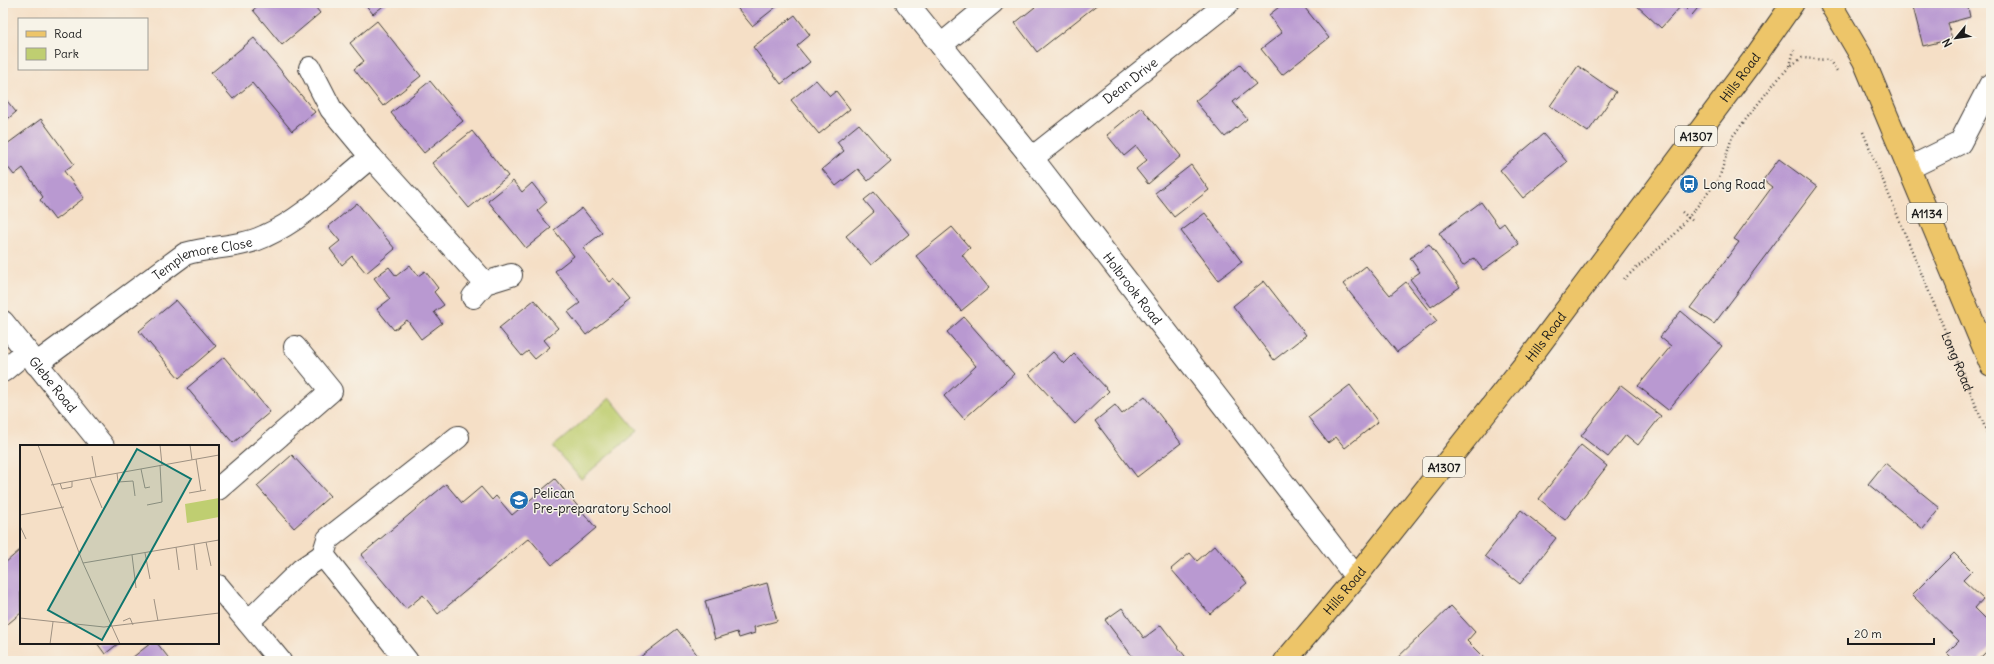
<svg xmlns="http://www.w3.org/2000/svg" width="1994" height="664" viewBox="0 0 1994 664" font-family="Delius,sans-serif">
  <rect width="100%" height="100%" fill="#f7f3e8"/>
  <filter id="ink" filterUnits="userSpaceOnUse"><feTurbulence type="fractalNoise" baseFrequency=".025" numOctaves="2"/><feDisplacementMap in="SourceGraphic" scale="8" xChannelSelector="R" yChannelSelector="G"/><feConvolveMatrix kernelMatrix="1 2 1 2 8 2 1 2 1" color-interpolation-filters="sRGB"/></filter>
  <filter id="wash" filterUnits="userSpaceOnUse"><feTurbulence type="fractalNoise" baseFrequency=".012" numOctaves="4" result="noise"/><feDisplacementMap in="SourceGraphic" scale="16" xChannelSelector="R" yChannelSelector="G"/><feGaussianBlur stdDeviation="0.9" result="paint"/><feColorMatrix in="noise" values="0 0 0 0 0 0 0 0 0 0 0 0 0 0 0 0 0 1.4 0 .05"/><feComposite in="paint" operator="in"/></filter>
  <g filter="url(#wash)">
    <rect width="100%" height="100%" fill="#f5dfc6"/>
    <path fill="#bfce71" stroke="#6e7546" d="M610,398l27,33 -56,48 -28,-32z"/>
    <g id="blocks">
      <g fill="#b999d1">
        <path d="M261,3h51l8,10 -38,32 -29,-35z"/>
        <path d="M364,3h23l-14,11z"/>
        <path d="M781,3l-29,23 -18,-22 1,-1z"/>
        <path d="M1040,3h59l-62,49 -22,-29z"/>
        <path d="M1284,3h17l28,35 -47,37 -21,-26 21,-16 -13,-18z"/>
        <path d="M1634,3h68l-10,12 -10,-10 -21,23z"/>
        <path d="M1912,3h55l3,14 -22,6 4,16 -29,7z"/>
        <path d="M795,15l15,20 -13,11 13,16 -29,22 -28,-37z"/>
        <path d="M377,21l44,55 -38,30 -29,-37 10,-8 -14,-18z"/>
        <path d="M254,38l61,74 -23,19 -40,-48 -19,16 -22,-26z"/>
        <path d="M1240,65l16,19 -23,18 14,17 -22,18 -30,-36z"/>
        <path d="M1578,66l38,26 -28,40 -38,-26z"/>
        <path d="M816,80l14,16 6,-5 14,18 -31,25 -28,-34z"/>
        <path d="M430,81l33,40 -39,32 -33,-40z"/>
        <path d="M3,96l13,16 -13,11z"/>
        <path d="M1141,107l40,49 -33,28 -12,-15 11,-9 -11,-14 -12,10 -17,-21z"/>
        <path d="M41,119l33,45 -10,7 20,27 -29,22 -15,-20 3,-3 -20,-29 -9,7 -11,-14v-14z"/>
        <path d="M859,124l32,37 -23,20 -10,-12 -22,17 -14,-17 22,-18 -7,-9z"/>
        <path d="M472,131l36,45 -39,32 -37,-45z"/>
        <path d="M1543,134l24,28 -44,36 -23,-28z"/>
        <path d="M1779,159l38,28 -103,137 -24,-16 49,-66 -5,-3 38,-52 -9,-7z"/>
        <path d="M1191,165l18,25 -35,27 -19,-24z"/>
        <path d="M513,181l9,11 10,-9 15,19 -10,9 14,17 -25,20 -38,-47z"/>
        <path d="M874,192l35,42 -38,31 -25,-29 28,-24 -10,-12z"/>
        <path d="M1481,202l18,25 5,-4 15,21 -36,26 -9,-12 -11,8 -24,-33z"/>
        <path d="M357,203l38,46 -29,24 -14,-17 -10,9 -12,-16 10,-8 -12,-14z"/>
        <path d="M582,208l20,25 -19,15 27,34 4,-3 17,21 -45,35 -18,-23 12,-9 -25,-32 19,-15 -20,-26z"/>
        <path d="M1205,213l37,49 -24,18 -37,-49z"/>
        <path d="M952,227l18,21 -8,7 27,33 -28,23 -45,-55z"/>
        <path d="M1429,244l31,43 -29,20 -21,-28 10,-7 -10,-14z"/>
        <path d="M410,265l8,11 7,-5 13,17 -4,4 10,13 -10,7 8,11 -21,16 -14,-19 -13,10 -17,-21 13,-10 -16,-21 15,-11 7,9z"/>
        <path d="M1366,266l24,29 16,-13 31,39 -40,31 -54,-68z"/>
        <path d="M1264,281l42,54 -32,25 -41,-54z"/>
        <path d="M176,300l40,46 -37,32 -40,-47z"/>
        <path d="M534,300l24,28 -14,12 6,7 -15,12 -7,-8 -6,5 -23,-28z"/>
        <path d="M1681,311l41,35 -54,64 -30,-24 33,-40 -11,-9z"/>
        <path d="M964,317l50,57 -50,45 -20,-23 32,-30 -29,-34z"/>
        <path d="M1053,352l11,12 10,-10 35,37 -34,33 -46,-50z"/>
        <path d="M224,357l46,55 -37,31 -46,-55z"/>
        <path d="M1350,385l28,37 -33,26 -9,-11 -8,6 -20,-26z"/>
        <path d="M1621,385l40,31 -23,29 -12,-10 -18,22 -27,-21z"/>
        <path d="M1145,396l36,47 -44,34 -42,-56 20,-16 7,9z"/>
        <path d="M1581,445l26,21 -42,54 -26,-21z"/>
        <path d="M292,455l38,41 -36,32 -37,-42z"/>
        <path d="M1885,463l55,45 -17,21 -55,-45z"/>
        <path d="M555,479l41,49 -44,37 -23,-27 -91,76 -15,-19 -17,14 -45,-54 85,-71 16,19 19,-16 11,13 4,-4 16,19z"/>
        <path d="M1521,510l35,28 -36,46 -35,-28z"/>
        <path d="M1215,545l32,38 -37,31 -39,-45 19,-16 7,8z"/>
        <path d="M20,550l1,63 -18,15v-67l2,2z"/>
        <path d="M1954,553l18,18 -9,9 20,19 -8,9 16,16v23l-14,14h-22l-8,-8 12,-12 -47,-46z"/>
        <path d="M767,583l10,38 -23,6 1,6 -16,5 -2,-6 -22,7 -10,-38z"/>
        <path d="M1451,606l24,26 -8,9 20,20h-93z"/>
        <path d="M1122,608l22,30 17,-13 27,35 -52,1 -31,-41z"/>
        <path d="M677,629l22,28 -5,4h-59z"/>
        <path d="M97,643h22l-14,11z"/>
        <path d="M151,643h6l14,18h-43z"/>
      </g>
    </g>
  </g>
  <g filter="url(#ink)">
    <use href="#blocks" fill-opacity="0" stroke="#3d3936" stroke-width="1"/>
    <g fill="none" stroke-linecap="round" stroke-linejoin="round">
      <defs>
        <g id="minor">
          <path id="s2" d="M907,3l125,155 324,419"/>
          <path d="M941,45l51,-42"/>
          <path d="M310,68l21,41 40,48"/>
          <path id="s3" d="M1032,158l196,-155"/>
          <path d="M1909,168l51,-25 30,-58"/>
          <path d="M473,297l12,-14 26,-8"/>
          <path id="s4" d="M3,322l100,124"/>
          <path id="s5" d="M36,364l149,-110c26,-8 55,-6 80,-18 40,-18 72,-52 106,-79l114,126"/>
          <path d="M3,371l23,-19"/>
          <path d="M218,489l113,-98 -36,-44"/>
          <path d="M218,586l62,75"/>
          <path d="M248,622l53,-52 22,-15"/>
          <path d="M407,661l-84,-106 5,-16 130,-102"/>
        </g>
        <g id="major">
          <path d="M1830,3l34,58 127,304"/>
          <path id="s6" d="M1285,661l71,-84 176,-222 226,-302 35,-50"/>
        </g>
      </defs>
      <use href="#minor" stroke="#3d3936" stroke-width="24"/>
      <use href="#major" stroke="#3d3936" stroke-width="24"/>
      <g stroke="#3d3936" stroke-width="2.5" stroke-dasharray="1 3" stroke-linecap="butt">
        <path d="M1790,66l4,-16"/>
        <path id="s1" d="M1863,132l128,310"/>
        <path d="M1682,212l12,10"/>
        <path d="M1624,279l51,-45 44,-55 13,-42 40,-51 18,-20 12,-8 27,2 8,11"/>
      </g>
      <use href="#minor" stroke="#fff" stroke-width="22"/>
      <use href="#major" stroke="#edc569" stroke-width="22"/>
    </g>
  </g>
  <defs>
    <symbol id="bus-disc" viewBox="-11 -11 22 22"><circle r="9.5" fill="#1f6fb2" stroke="#f7f3e8"/><path d="M-5-6H5V4H4V6H2V4H-2V6H-4V4H-5ZM-3.5-4V0h7V-4ZM-3.5 1.2v1.5H-2V1.2ZM2 1.2v1.5H3.5V1.2Z" fill="#fff"/></symbol>
    <symbol id="school-disc" viewBox="-11 -11 22 22"><circle r="9.5" fill="#1f6fb2" stroke="#f7f3e8"/><path d="M0-5L7-2L0 1L-7-2ZM-4 1L0 2.5L4 1V4Q0 6-4 4Z" fill="#fff"/></symbol>
  </defs>
  <g fill-rule="evenodd">
    <use href="#bus-disc" x="1678" y="173" width="22" height="22"/>
    <use href="#school-disc" x="508" y="489" width="22" height="22"/>
  </g>
  <g text-anchor="middle" dominant-baseline="central" stroke-width="3" stroke-linejoin="round" paint-order="stroke">
    <g fill="#f7f3e8" stroke="#5e5c59" stroke-width="1">
      <rect x="1675" y="126" width="42" height="20" rx="3"/>
      <rect x="1907" y="203" width="40" height="20" rx="3"/>
      <rect x="1423" y="457" width="42" height="20" rx="3"/>
    </g>
    <g font-size="12" font-weight="bold" fill="#1c1c1c">
      <text x="1696" y="136">A1307</text>
      <text x="1927" y="213">A1134</text>
      <text x="1444" y="467">A1307</text>
    </g>
    <g font-size="13" fill="#1c1c1c" stroke="#f7f3e8">
      <text stroke="none"><textPath href="#s6" startOffset="740">Hills Road</textPath></text>
      <text stroke="none"><textPath href="#s3" startOffset="125">Dean Drive</textPath></text>
      <text stroke="none"><textPath href="#s5" startOffset="200">Templemore Close</textPath></text>
      <text stroke="none"><textPath href="#s2" startOffset="364">Holbrook Road</textPath></text>
      <text stroke="none"><textPath href="#s6" startOffset="416">Hills Road</textPath></text>
      <text stroke="none"><textPath href="#s1" startOffset="248">Long Road</textPath></text>
      <text stroke="none"><textPath href="#s4" startOffset="80">Glebe Road</textPath></text>
      <text stroke="none"><textPath href="#s6" startOffset="92">Hills Road</textPath></text>
    </g>
    <g font-size="13" fill="#1c1c1c" stroke="#f7f3e8" text-anchor="start">
      <text x="1703" y="184">Long Road</text>
      <text x="533" y="493">Pelican<tspan x="533" dy="15">Pre-preparatory School</tspan></text>
    </g>
  </g>
  <g transform="translate(20 445)">
    <rect width="199" height="199" fill="#f5dfc6"/>
    <path d="M199,53v19l-32,6 -2,-19z" fill="#bfce71"/>
    <path fill="none" stroke="#9e9182" stroke-width="1" d="M18,0l45,118 37,81M140,0l2,20M170,0l2,15M72,11l4,21M176,14l5,32M121,24l4,19 5,-1M97,28l1,9 15,-1 2,15M70,33l12,30M40,38l2,6 10,-2v-6M31,40l168,-30M169,48l17,-3M127,60l15,-3 -2,-37M0,70l44,-8M0,81l6,13M186,97l5,24M174,99l3,26M156,102l3,23M125,108l5,26M112,110l4,33M63,118l136,-23M134,154l4,22M0,173l84,9 115,-14M103,176l7,-3 3,7M30,199l3,-22"/>
    <path fill="#0f766e" fill-opacity="0.15" stroke="#0f766e" stroke-width="2" d="M117,4l54,30 -89,161 -54,-30z"/>
    <rect width="199" height="199" fill="none" stroke="#1c1c1c" stroke-width="2"/>
  </g>
  <rect width="1994" height="664" fill="none" stroke="#f7f3e8" stroke-width="16"/>
  <rect x="18" y="18" width="130" height="52" fill="#f7f3e8" stroke="#9f9d96"/>
  <rect x="26" y="31" width="20" height="6" fill="#edc569" stroke="#9f9d96"/>
  <text x="54" y="38" font-size="12" fill="#1c1c1c">Road</text>
  <rect x="26" y="48" width="20" height="12" fill="#bfce71" stroke="#9f9d96"/>
  <text x="54" y="58" font-size="12" fill="#1c1c1c">Park</text>
  <g transform="translate(1956 38) rotate(241)" stroke="#f7f3e8" stroke-width="3" paint-order="stroke">
  <path d="M0-3L7 15L0 10L-7 15Z" fill="#1c1c1c"/>
  <text y="-6" font-size="11" font-weight="bold" text-anchor="middle" fill="#1c1c1c">N</text>
  </g>
  <path d="M1848 638v6h86v-6" fill="none" stroke="#1c1c1c" stroke-width="2"/>
  <text x="1854" y="638" font-size="12" fill="#1c1c1c" stroke="#f7f3e8" stroke-width="3" paint-order="stroke">20 m</text>
</svg>
